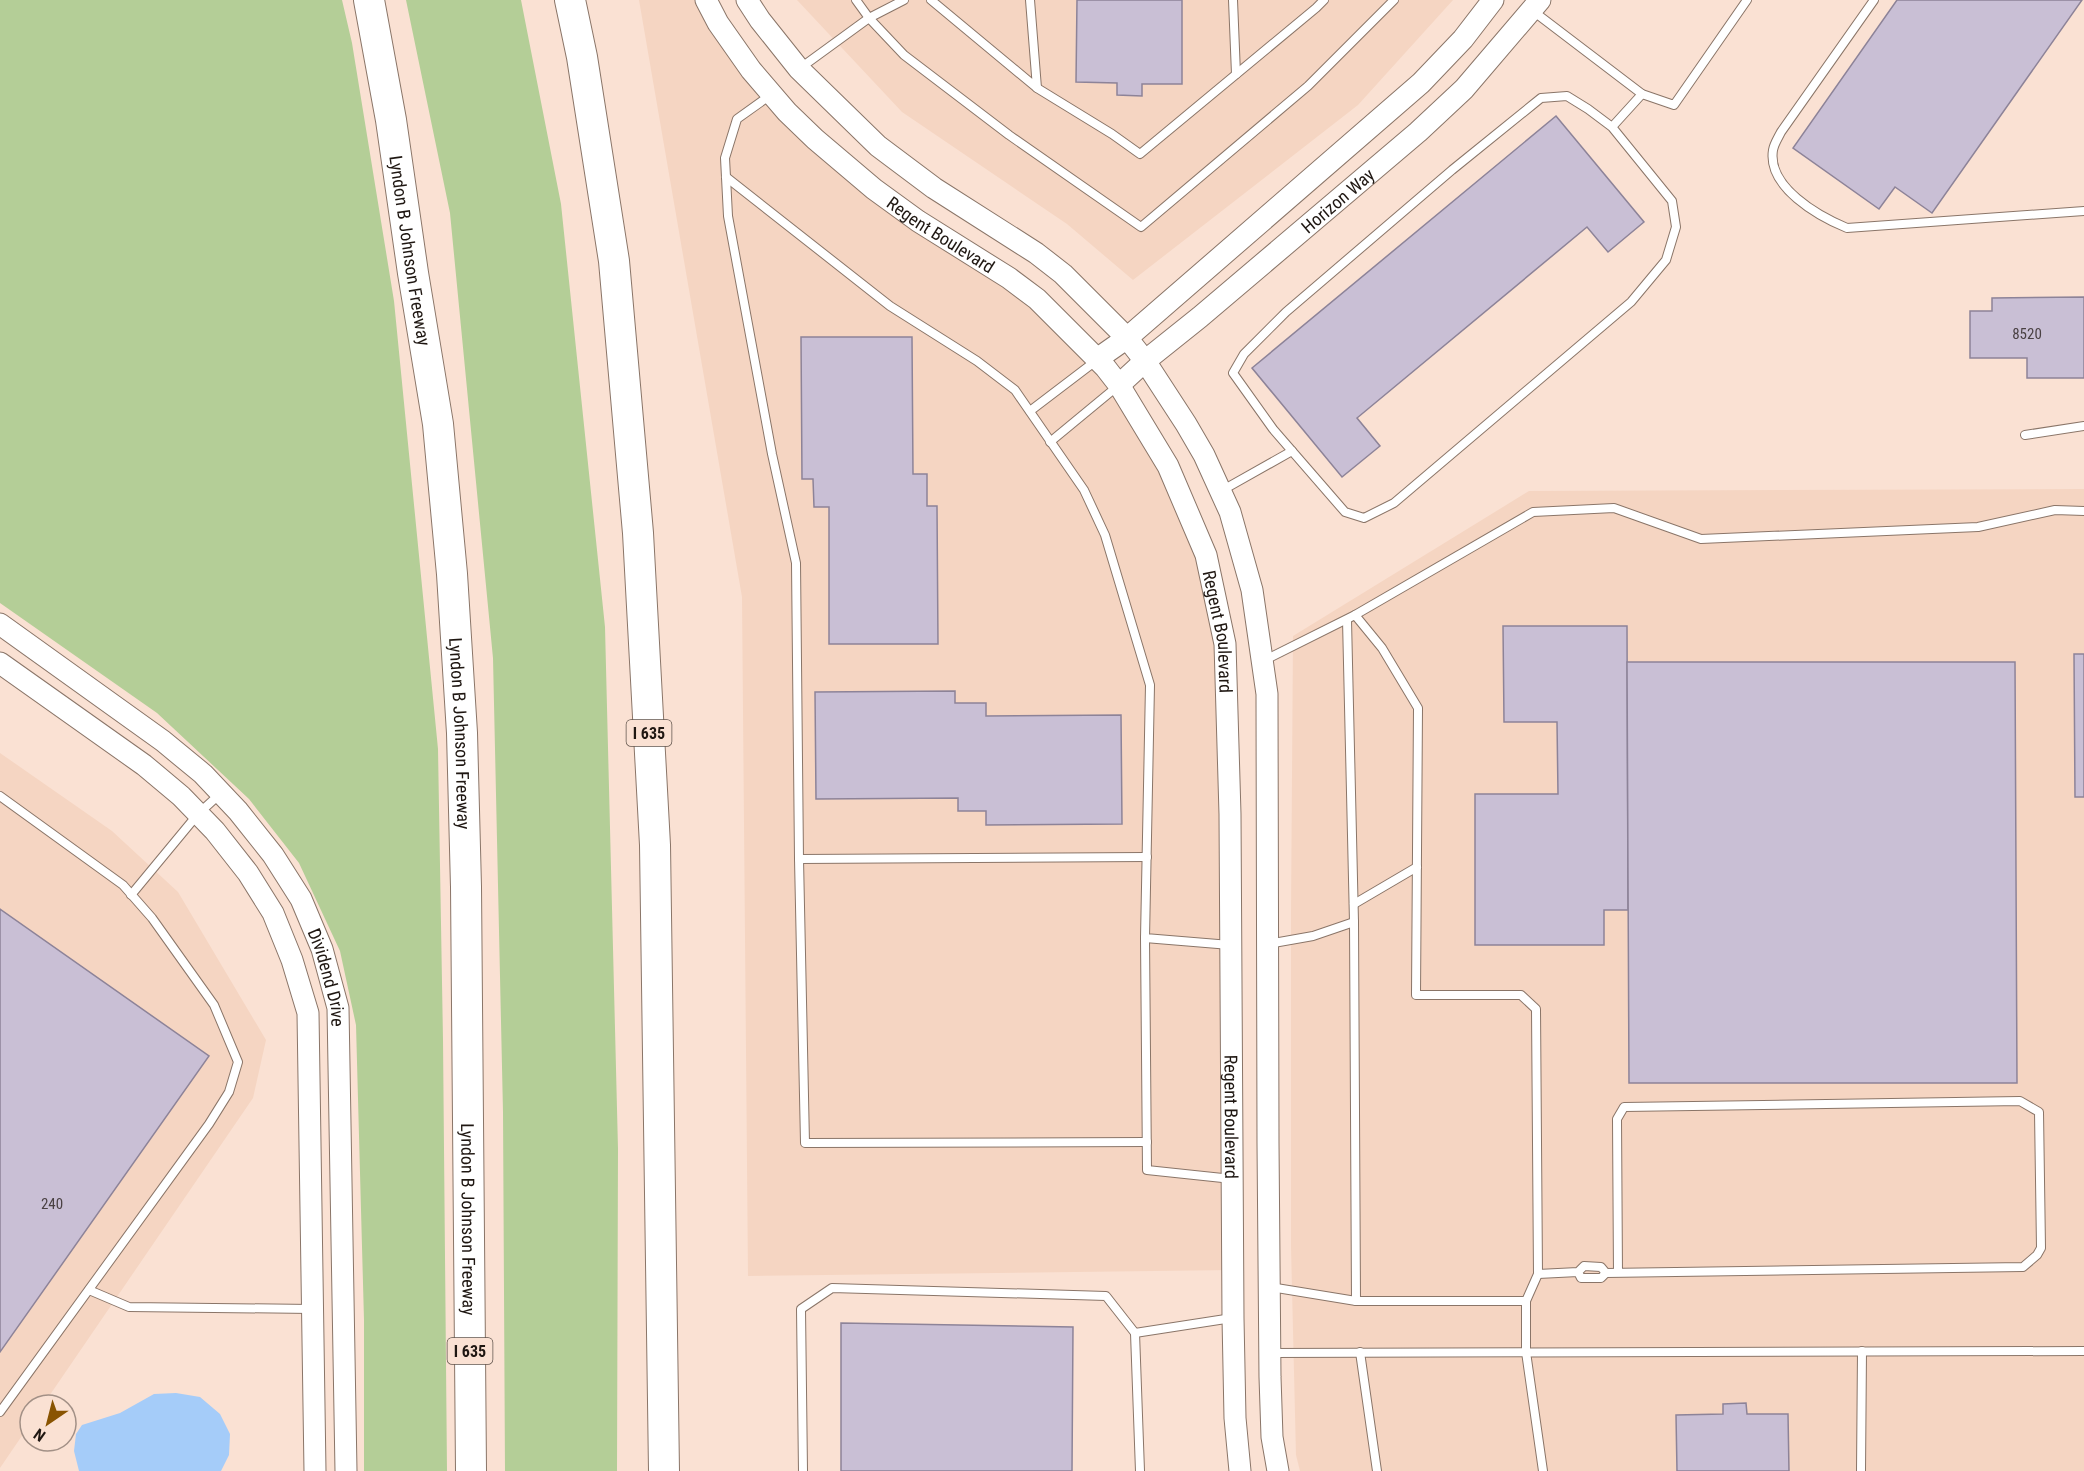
<svg xmlns="http://www.w3.org/2000/svg" width="2084" height="1471" viewBox="0 0 2084 1471" font-family="'Roboto Condensed',sans-serif">
  <rect width="100%" height="100%" fill="#fae1d3"/>
  <g fill="#f5d5c2">
    <path d="M639,0h67l81,112 222,166 110,107 95,201 19,684 -485,6 -6,-679z"/>
    <path d="M797,0h656l-95,105 -225,175 -66,-56 -165,-112z"/>
    <path d="M2084,489v982h-784l-4,-16 -5,-208v-333l2,-278 236,-145z"/>
    <path d="M0,753l112,78 66,61 88,148 -13,58 -210,307h-13v19l-30,44z"/>
  </g>
  <g fill="#b4ce97">
    <path d="M0,0h342l10,43 42,258 44,448 5,291 4,431h-83v-151l-8,-295 -16,-74 -41,-88 -50,-64 -92,-86 -157,-110z"/>
    <path d="M406,0h115l40,204 44,423 13,522 -1,322h-112l-2,-359 -10,-454 -43,-445z"/>
  </g>
  <path fill="#a5ccf9" d="M176,1393l24,4 20,17 10,20 -1,21 -8,16h-142l-5,-20 2,-17 6,-9 38,-12 34,-19z"/>
  <g fill="#c9bfd5" stroke="#8d8398" stroke-width="1.5">
    <path d="M1077,0h105v84h-40v12l-25,-1v-12l-41,-1z"/>
    <path d="M1897,0h185l-150,213 -37,-26 -16,22 -86,-61z"/>
    <path d="M1556,116l88,106 -36,30 -21,-25 -230,191 23,28 -38,31 -90,-109z"/>
    <path d="M2084,297v81h-57v-20h-57v-47h22v-13z"/>
    <path d="M801,337h111l1,137h14v32h10l1,138h-109v-137h-15l-1,-28h-11z"/>
    <path d="M1503,626h124l1,284h-24v35h-129v-151h83l-1,-72h-53z"/>
    <path d="M2074,654h10v143h-9z"/>
    <path d="M1627,662h388l2,421h-388z"/>
    <path d="M955,691v12h31v13l135,-1 1,109 -136,1v-14h-28v-13l-142,1 -1,-107z"/>
    <path d="M0,909l209,147 -209,296z"/>
    <path d="M841,1323l232,4 -1,144h-231z"/>
    <path d="M1746,1403l1,11h41l1,57h-112l-1,-56 47,-1v-10z"/>
  </g>
  <g fill="none" stroke-linecap="round" stroke-linejoin="round">
    <defs>
      <g id="service">
        <path d="M856,0l13,18 35,-18"/>
        <path d="M931,0l106,88 -7,-88"/>
        <path d="M1233,0l3,74"/>
        <path d="M1874,0l-93,132c-3,6 -7,12 -8,18 -6,37 45,66 74,78l237,-17"/>
        <path d="M1533,11l109,83 32,11 73,-105"/>
        <path d="M799,69l70,-51 35,37 105,80 132,92 167,-141 86,-86"/>
        <path d="M1037,88l75,46 28,20 176,-146 8,-8"/>
        <path d="M772,94l-35,25 -12,39 3,58 44,238 24,109 3,296"/>
        <path d="M1612,127l60,74 4,26 -10,33 -35,42 -237,201 -30,15 -19,-6 -72,-83 -40,-56 11,-19 42,-42 166,-142 89,-72 26,-2 21,13 24,18 30,-33"/>
        <path d="M726,177l164,129 87,55 38,29 69,100 21,45 45,150 -5,253 85,7"/>
        <path d="M1030,411l67,-51"/>
        <path d="M2025,435l59,-9"/>
        <path d="M1050,442l69,-57"/>
        <path d="M1221,491l71,-40"/>
        <path d="M1355,615l178,-103 81,-4 87,31 277,-12 77,-17 29,1"/>
        <path d="M1263,661l92,-46 27,33 36,60 -2,287h105l15,14 2,265 -12,27h-170l-86,-14"/>
        <path d="M0,796l123,89 29,33 62,87 24,57 -9,30 -20,32 -209,288"/>
        <path d="M1147,857l-348,2 6,284 342,-1"/>
        <path d="M131,895l67,-81 23,-21"/>
        <path d="M1354,904l63,-37"/>
        <path d="M1354,922l2,379"/>
        <path d="M1145,938l2,232 85,9"/>
        <path d="M1268,944l45,-8 41,-14 -7,-302"/>
        <path d="M1606,1273l417,-6 14,-12 4,-7 -2,-136 -19,-11 -396,6 -7,12 1,154"/>
        <path d="M1538,1274l40,-2 6,-6 17,1 5,6 -5,5h-20l-3,-6"/>
        <path d="M89,1290l40,17 183,2"/>
        <path d="M1526,1301v51l17,119"/>
        <path d="M1135,1333l97,-15"/>
        <path d="M1360,1352l17,119"/>
        <path d="M1271,1353l813,-2"/>
        <path d="M803,1471l-2,-162 31,-21 274,8 29,37 5,138"/>
        <path d="M1861,1471l1,-120"/>
      </g>
      <g id="tertiary">
        <path id="s1" d="M706,0l12,23 33,47 36,42 28,27 59,50 44,32 91,57 28,21 68,68 14,18 49,81 38,89 19,89 5,170 3,504 2,100 5,53"/>
        <path d="M747,0l13,20 39,49 79,77 56,42 102,65 27,21 64,64 18,23 41,63 18,31 26,57 22,78 15,104 1,449 2,234 2,60 6,34"/>
        <path d="M1097,359l30,-21 294,-255 42,-44 30,-39"/>
        <path id="s2" d="M1119,385l26,-24 55,-44 218,-185 46,-43 76,-89"/>
        <path id="s3" d="M0,624l163,117 40,33 35,37 35,44 28,44 21,50 16,59 8,463"/>
        <path d="M0,663l144,102 37,31 34,35 33,42 25,40 19,47 16,53 7,458"/>
      </g>
      <g id="motorway">
        <path id="s4" d="M369,0l22,120 22,153 25,151 14,150 10,159 4,154 5,584"/>
        <path d="M570,0l12,57 32,204 24,272 17,312 9,626"/>
      </g>
    </defs>
    <use href="#service" stroke="#8a7568" stroke-width="10"/>
    <use href="#tertiary" stroke="#8a7568" stroke-width="23"/>
    <use href="#motorway" stroke="#8a7568" stroke-width="32"/>
    <use href="#service" stroke="#fff" stroke-width="8"/>
    <use href="#tertiary" stroke="#fff" stroke-width="21"/>
    <use href="#motorway" stroke="#fff" stroke-width="30"/>
  </g>
  <g text-anchor="middle" dominant-baseline="central" stroke-width="4.5" stroke-linejoin="round" paint-order="stroke">
    <g font-size="15" fill="#4a4143">
      <text x="2027" y="334">8520</text>
      <text x="52" y="1204">240</text>
    </g>
    <g fill="#fae1d3" stroke="#61544c" stroke-width="1.5">
      <rect x="626.5" y="720" width="45" height="26" rx="4.5"/>
      <rect x="447.5" y="1338" width="45" height="26" rx="4.5"/>
    </g>
    <g font-size="16" font-weight="bold" fill="#1f1712">
      <text x="649" y="733">I 635</text>
      <text x="470" y="1351">I 635</text>
    </g>
    <g font-size="18" fill="#1f1712" stroke="#fae1d3">
      <text stroke="none"><textPath href="#s2" startOffset="286">Horizon Way</textPath></text>
      <text stroke="none"><textPath href="#s1" startOffset="336">Regent Boulevard</textPath></text>
      <text stroke="none"><textPath href="#s4" startOffset="254">Lyndon B Johnson Freeway</textPath></text>
      <text stroke="none"><textPath href="#s1" startOffset="840">Regent Boulevard</textPath></text>
      <text stroke="none"><textPath href="#s4" startOffset="740">Lyndon B Johnson Freeway</textPath></text>
      <text stroke="none"><textPath href="#s3" startOffset="495">Dividend Drive</textPath></text>
      <text stroke="none"><textPath href="#s1" startOffset="1326">Regent Boulevard</textPath></text>
      <text stroke="none"><textPath href="#s4" startOffset="1226">Lyndon B Johnson Freeway</textPath></text>
    </g>
  </g>
  <g transform="translate(48 1423) rotate(215)"><circle r="28" fill="#fae1d3" stroke="#a29086" stroke-width="1.5"/>
  <path d="M0-4.5L10 22L0 15L-10 22Z" fill="#895402"/>
  <text y="-9" font-size="16" font-weight="bold" text-anchor="middle" fill="#1f1712">N</text>
  </g>
</svg>
